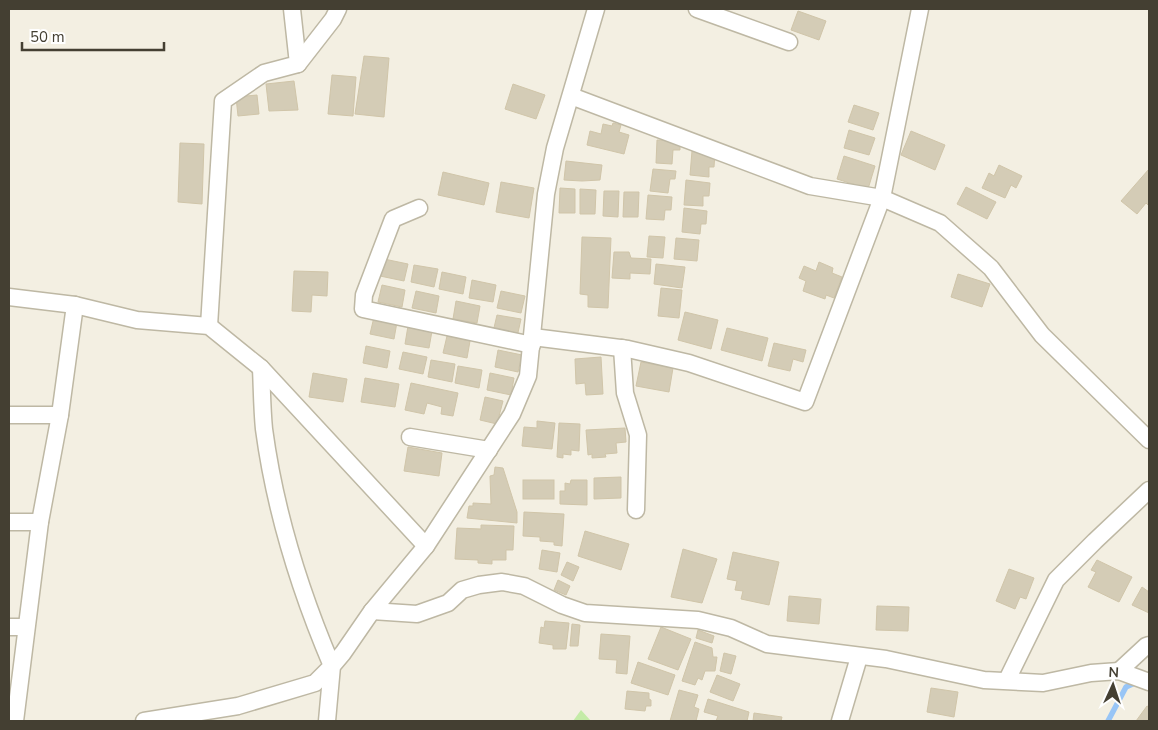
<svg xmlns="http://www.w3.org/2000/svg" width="1158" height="730" viewBox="0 0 1158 730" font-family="'Nunito Sans',sans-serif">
  <rect width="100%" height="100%" fill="#f3efe2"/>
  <path fill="#c4eba7" d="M581,710l10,11h-18z"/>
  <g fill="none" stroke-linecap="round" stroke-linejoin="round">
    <path stroke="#98c5f6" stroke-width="5.5" d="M1108,721l18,-34 13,-6"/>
  </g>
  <g fill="#d4ccb6" stroke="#d0c5a9">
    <path d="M798,11l28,10 -7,19 -28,-10z"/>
    <path d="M364,56l25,2 -5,59 -29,-3z"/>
    <path d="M332,75l24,2 -3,39 -25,-2z"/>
    <path d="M294,81l4,29 -29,1 -3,-27z"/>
    <path d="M513,84l32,11 -9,24 -31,-10z"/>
    <path d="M257,95l2,19 -21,2 -2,-19z"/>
    <path d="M854,105l25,8 -6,17 -25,-8z"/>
    <path d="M613,123l8,2 -2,7 10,3 -5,19 -37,-9 3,-14 11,3 2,-10 9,2z"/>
    <path d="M849,130l26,8 -6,17 -25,-7z"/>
    <path d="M911,131l34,14 -10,25 -34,-15z"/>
    <path d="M657,140l23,1v9h-7l-1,14 -16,-1z"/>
    <path d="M180,143l24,1 -2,60 -24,-2z"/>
    <path d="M692,151l23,2 -1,14h-5v10l-19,-2z"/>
    <path d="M844,156l31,10 -7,23 -31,-10z"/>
    <path d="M566,161l36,4 -2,15 -18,1 -18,-1z"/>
    <path d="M999,165l23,11 -6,12 -5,-3 -6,13 -23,-10 7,-15 5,3z"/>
    <path d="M653,169l23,2 -1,8h-5l-2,14 -18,-2z"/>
    <path d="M1149,169v37l-3,-3 -9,11 -16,-13z"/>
    <path d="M443,172l46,11 -5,22 -46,-10z"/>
    <path d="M686,180l24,3 -1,13h-6v10l-19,-1z"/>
    <path d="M501,182l33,6 -5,30 -33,-6z"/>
    <path d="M966,187l30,15 -9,17 -30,-15z"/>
    <path d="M560,188l15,1v24h-16z"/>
    <path d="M580,189l16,1 -1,24h-15z"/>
    <path d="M604,191h15l-1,26 -15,-1z"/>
    <path d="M624,192h15l-1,25h-15z"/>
    <path d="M648,195l24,2 -1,13h-6l-1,10 -18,-1z"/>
    <path d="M684,208l23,3 -1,13h-5l-1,10 -18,-2z"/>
    <path d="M649,236l16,1 -2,21 -16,-1z"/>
    <path d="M582,237l29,1 -3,70 -20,-1v-12l-8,-1z"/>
    <path d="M676,238l23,2 -2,21 -23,-2z"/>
    <path d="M614,252h15l2,6 20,1 -1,15 -20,-1v6l-18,-1z"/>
    <path d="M384,259l24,5 -4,17 -24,-5z"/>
    <path d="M819,262l14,6 -1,5 10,4 -8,21 -8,-3 -1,4 -22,-8 3,-10 -7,-3 5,-12 12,5z"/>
    <path d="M656,264l29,3 -3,21 -28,-4z"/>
    <path d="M414,265l24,4 -4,18 -23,-5z"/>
    <path d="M294,271l34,1 -1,24 -15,-1 -1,17 -19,-1z"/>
    <path d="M442,272l24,5 -3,17 -24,-5z"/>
    <path d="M958,274l32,10 -8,23 -31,-10z"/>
    <path d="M472,280l24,5 -3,17 -24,-4z"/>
    <path d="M382,285l23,5 -3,17 -24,-5z"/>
    <path d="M661,288l21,2 -3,28 -21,-2z"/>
    <path d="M416,291l23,5 -3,17 -24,-5z"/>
    <path d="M501,291l24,5 -4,17 -24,-5z"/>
    <path d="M456,301l24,5 -3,17 -24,-4z"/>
    <path d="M685,312l33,8 -7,29 -33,-9z"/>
    <path d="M497,315l24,4 -4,18 -24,-5z"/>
    <path d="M374,317l23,5 -3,17 -24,-5z"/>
    <path d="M408,326l24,5 -3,17 -24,-4z"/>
    <path d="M727,328l41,10 -6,23 -41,-11z"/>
    <path d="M447,336l23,5 -3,17 -24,-5z"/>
    <path d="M774,343l32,7 -3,12 -10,-3 -3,12 -22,-5z"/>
    <path d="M366,346l24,5 -3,17 -24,-5z"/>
    <path d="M498,350l24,5 -4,17 -23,-5z"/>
    <path d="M403,352l24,5 -4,17 -24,-5z"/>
    <path d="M601,357l2,37 -17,1 -1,-12 -9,1 -1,-25z"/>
    <path d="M431,360l24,4 -3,18 -24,-5z"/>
    <path d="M641,362l32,6 -4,24 -33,-6z"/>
    <path d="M458,366l24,4 -3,18 -24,-5z"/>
    <path d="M313,373l34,6 -4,23 -34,-5z"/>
    <path d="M490,373l24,5 -3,17 -24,-5z"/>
    <path d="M365,378l34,6 -4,23 -34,-5z"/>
    <path d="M411,383l47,10 -5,23 -12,-2 1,-7 -15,-4 -3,11 -19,-4z"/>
    <path d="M485,397l18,4 -6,23 -17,-4z"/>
    <path d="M537,421l18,2 -3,26 -30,-3 2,-19 13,1z"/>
    <path d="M559,423l21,1 -1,27 -8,-1v5l-8,-1v4l-6,-1z"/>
    <path d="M625,428l1,14 -10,1 1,10 -12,1 1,3 -14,1v-4l-4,1 -2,-25z"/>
    <path d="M408,447l34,6 -3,23 -35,-5z"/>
    <path d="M495,467l8,1 14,44v11l-50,-5 2,-12h4v-3l18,1 -1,-28 4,-1z"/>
    <path d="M621,477v21l-27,1v-21z"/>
    <rect x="523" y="480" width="31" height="19"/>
    <path d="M571,480h16v25l-27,-1v-13h5v-8l5,1z"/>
    <path d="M524,512l40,2 -2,32 -8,-1v-3l-14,-1v-4l-17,-1z"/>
    <path d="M481,525l33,1 -1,24h-7v10h-14v4l-14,-1v-3l-23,-1 2,-31 24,1z"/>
    <path d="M585,531l44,13 -8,26 -43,-14z"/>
    <path d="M683,549l34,10 -15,44 -31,-6z"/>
    <path d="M542,550l18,3 -3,19 -18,-3z"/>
    <path d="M733,552l46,10 -10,43 -28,-6 2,-8 -8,-1 2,-9 -10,-2z"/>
    <path d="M1097,560l35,17 -13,25 -31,-15 8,-15 -5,-2z"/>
    <path d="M567,562l12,5 -6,14 -12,-6z"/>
    <path d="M1009,569l25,9 -8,21 -6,-2 -5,12 -19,-8z"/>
    <path d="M558,580l12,6 -4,9 -12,-5z"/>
    <path d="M1142,587l7,5v21l-17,-8z"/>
    <path d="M789,596l32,3 -2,25 -32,-3z"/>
    <path d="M877,606l32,1 -1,24 -32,-1z"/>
    <path d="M545,621l24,2 -3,26h-13v-4l-14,-2 2,-16 3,1z"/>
    <path d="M572,624l8,1 -2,21h-8z"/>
    <path d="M661,627l30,12 -13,31 -30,-11z"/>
    <path d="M698,630l16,6 -2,7 -16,-5z"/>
    <path d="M601,634l29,2 -3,38 -11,-1 1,-13 -18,-1z"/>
    <path d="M695,642l17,6 1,9h4l-2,14h-10l-3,9 -4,-2 -3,7 -13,-4z"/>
    <path d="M724,653l12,3 -5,18 -11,-3z"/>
    <path d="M638,662l37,13 -7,20 -37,-12z"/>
    <path d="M717,675l23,9 -7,17 -23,-9z"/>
    <path d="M931,688l27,4 -4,25 -27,-5z"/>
    <path d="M679,690l19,5 -4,12 5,2 -3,12h-26z"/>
    <path d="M627,691l22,2v6l2,1v6h-5l-1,5 -20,-2z"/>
    <path d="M708,699l41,13 -2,9h-31l2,-5 -14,-4z"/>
    <path d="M1147,706l2,1v14h-13z"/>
    <path d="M754,713l28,4 -1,4h-28z"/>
  </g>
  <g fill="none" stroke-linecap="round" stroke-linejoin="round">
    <defs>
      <g id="minor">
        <path d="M697,9l92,33"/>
        <path d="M298,64l35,-45 5,-10"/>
        <path d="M571,96l239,90 72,12 58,25 51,45 51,67 107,105"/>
        <path d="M419,208l-26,11 -29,76 -1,14 169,36"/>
        <path d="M9,297l66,8 62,15 72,6 52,42 165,178"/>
        <path d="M209,326l14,-225 41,-28 34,-9 -6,-55"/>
        <path d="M533,337l95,12 61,14 116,39 77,-204 38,-189"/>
        <path d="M622,348l3,45 13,42 -2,75"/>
        <path d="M9,415h51"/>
        <path d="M410,437l79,13"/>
        <path d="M9,522h31"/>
        <path d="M372,611l45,3 31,-11 14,-13 17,-5 23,-3 22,4 38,19 23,8 113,7 33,8 36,16 119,15 98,21 59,3 48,-10 28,-2 30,11"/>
        <path d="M9,627h17"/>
        <path d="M1119,671l27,-25 3,-1"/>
        <path d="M1007,680l49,-100 39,-39 54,-51"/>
        <path d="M15,721l25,-199 20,-107 15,-110"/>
        <path d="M144,721l94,-15 77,-23 17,-17c-32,-75 -57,-155 -68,-237 -2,-20 -2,-40 -3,-61"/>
        <path d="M327,721l5,-55 11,-13 29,-42 54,-65 86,-132 16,-38 18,-182 9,-46 41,-139"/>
        <path d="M840,721l19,-64"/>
      </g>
    </defs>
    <use href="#minor" stroke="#beb8a4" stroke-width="19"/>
    <use href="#minor" stroke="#fff" stroke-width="16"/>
  </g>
  <rect width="1158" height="730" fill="none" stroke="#443f32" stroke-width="20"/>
  <g transform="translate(1113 685) rotate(3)" stroke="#ffffff" stroke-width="4" paint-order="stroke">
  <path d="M0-4L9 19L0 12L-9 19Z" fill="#443f32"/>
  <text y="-8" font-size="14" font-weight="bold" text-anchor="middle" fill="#443f32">N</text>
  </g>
  <path d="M22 42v8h142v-8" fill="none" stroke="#443f32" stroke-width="2.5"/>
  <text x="30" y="42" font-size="15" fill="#443f32" stroke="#ffffff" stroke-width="4" paint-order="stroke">50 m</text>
</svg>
